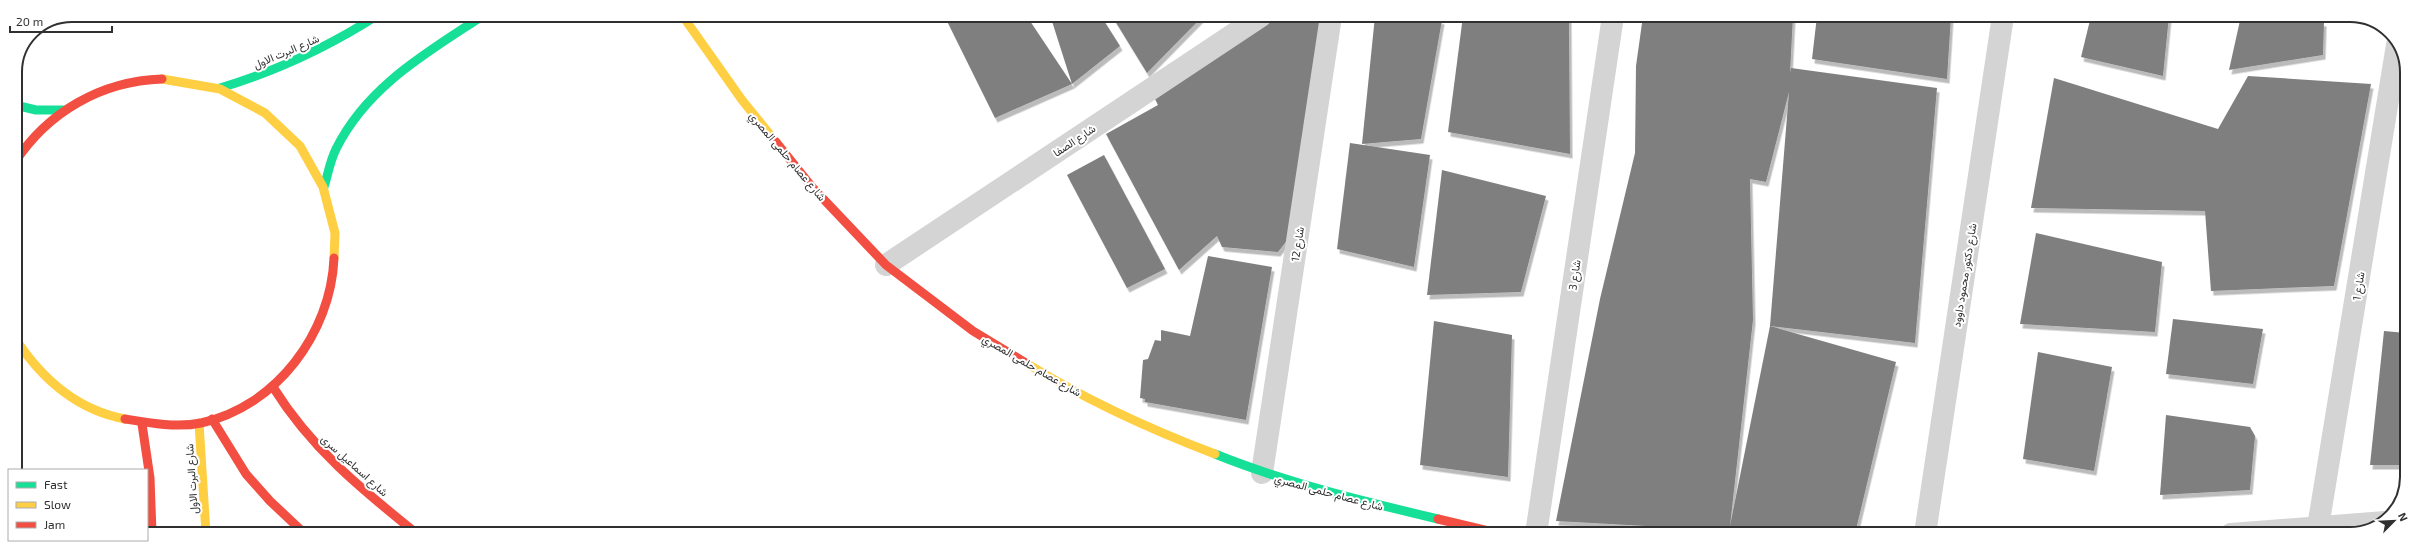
<svg xmlns="http://www.w3.org/2000/svg" width="2422" height="549" viewBox="0 0 2422 549" font-family="'Exo 2',Vazirmatn,sans-serif">
  <defs>
    <filter id="shadow"><feDropShadow dx="2.5" dy="4.5" stdDeviation="0" flood-color="#0004"/></filter>
  </defs>
  <rect width="100%" height="100%" fill="#fff"/>
  <g fill="#7f7f7f" fill-rule="evenodd" filter="url(#shadow)">
    <path d="M944,15h82l46,69 -22,-69 51,1 19,30 -48,38 -77,34z"/>
    <path d="M1112,16h91l-56,57z"/>
    <path d="M1266,16h53l4,5 -34,217 -11,14 -56,-5 -5,-11 -38,34 -73,-136 52,-29 -3,-6z"/>
    <path d="M1375,16h52l15,4 -21,119 -59,5z"/>
    <path d="M1463,16h106l1,138 -122,-22z"/>
    <path d="M1643,16h150l-3,57 1,-5 146,20 -22,255 -145,-17 126,36 -41,172h-67l-232,-13 44,-222 35,-146 1,-87zM1789,92l-19,234 -40,200 23,-206 -3,-141 16,3z"/>
    <path d="M1817,16h134l-4,63 -135,-20z"/>
    <path d="M2091,16h78l-6,60 -82,-19z"/>
    <path d="M2241,16l83,6 -1,33 -94,15z"/>
    <path d="M2248,76l123,8 -37,202 -123,5 -6,-80 -174,-3 23,-130 164,51z"/>
    <path d="M1350,143l80,12 -16,112 -77,-18z"/>
    <path d="M1104,155l61,114 -38,19 -60,-113z"/>
    <path d="M1442,170l104,26 -25,96 -94,3z"/>
    <path d="M2036,233l126,29 -7,70 -135,-8z"/>
    <path d="M1208,256l64,11 -26,153 -101,-18v-3l-5,-1 3,-38 5,-1 7,-19 6,1v-11l29,6z"/>
    <path d="M2173,319l90,10 -10,55 -87,-10z"/>
    <path d="M1434,321l78,14 -4,142 -88,-12z"/>
    <path d="M2384,331l22,2v132h-36z"/>
    <path d="M2038,352l74,15 -18,104 -71,-12z"/>
    <path d="M2166,415l84,12 5,9 -5,54 -90,5z"/>
  </g>
  <g fill="none" stroke-linecap="round" stroke-linejoin="round">
    <g stroke="#d4d4d4" stroke-width="22">
      <path d="M886,265l375,-249"/>
      <path d="M1262,473l69,-457"/>
      <path d="M2318,527l79,-482"/>
      <path d="M1536,534l77,-518"/>
      <path d="M1925,534l78,-518"/>
      <path d="M2231,534l154,-12"/>
    </g>
    <g stroke="#16e098" stroke-width="9">
      <path d="M220,88c57,-17 108,-41 158,-73"/>
      <path d="M15,105l21,5h27"/>
      <path d="M324,187c4,-13 6,-26 12,-38 31,-63 92,-97 148,-134"/>
      <path d="M1215,454c72,29 147,47 223,65"/>
    </g>
    <g stroke="#ffcf43" stroke-width="9">
      <path d="M682,15l60,85 34,42"/>
      <path d="M162,79l58,10 45,24 35,33 23,41 12,46 -1,25"/>
      <path d="M15,338c26,40 62,72 110,81"/>
      <path d="M1026,363c60,37 123,66 189,91"/>
      <path d="M199,423l7,110"/>
    </g>
    <g stroke="#f24e42" stroke-width="9">
      <path d="M776,142l36,45 74,78 87,66 53,32"/>
      <path d="M15,162c33,-50 86,-81 147,-83"/>
      <path d="M273,387c38,61 87,101 143,146"/>
      <path d="M125,419c24,4 52,9 76,4 75,-16 130,-90 133,-165"/>
      <path d="M212,419l34,55 24,27 34,32"/>
      <path d="M142,424l8,54 2,55"/>
      <path d="M1438,519l63,15"/>
    </g>
  </g>
  <g text-anchor="middle" dominant-baseline="central" stroke-width="4" stroke-linejoin="round" paint-order="stroke">
    <g font-size="11" fill="#303030" stroke="#fff">
      <text transform="translate(286 51) rotate(-23)">شارع البرت الاول</text>
      <text transform="translate(1074 140) rotate(-34)">شارع الصفا</text>
      <text transform="translate(788 156) rotate(50)">شارع عصام حلمى المصري</text>
      <text transform="translate(1297 244) rotate(-81)">شارع 12</text>
      <text transform="translate(1574 275) rotate(-82)">شارع 3</text>
      <text transform="translate(1964 275) rotate(-81)">شارع دكتور محمود داوود</text>
      <text transform="translate(2358 286) rotate(-81)">شارع 1</text>
      <text transform="translate(1032 365) rotate(30)">شارع عصام حلمى المصري</text>
      <text transform="translate(355 465) rotate(42)">شارع اسماعيل سرى</text>
      <text transform="translate(191 479) rotate(-94)">شارع البرت الاول</text>
      <text transform="translate(1329 492) rotate(15)">شارع عصام حلمى المصري</text>
    </g>
  </g>
  <path d="M0 0H2422V549H0ZM72 22H2350A50 50 0 0 1 2400 72V477A50 50 0 0 1 2350 527H72A50 50 0 0 1 22 477V72A50 50 0 0 1 72 22Z" fill="#fff" fill-rule="evenodd"/>
  <path fill="none" stroke="#303030" stroke-width="2" d="M72 22H2350A50 50 0 0 1 2400 72V477A50 50 0 0 1 2350 527H72A50 50 0 0 1 22 477V72A50 50 0 0 1 72 22Z"/>
  <rect x="8" y="469" width="140" height="72" fill="#ffffff" stroke="#acacac"/>
  <rect x="16" y="482" width="20" height="6" fill="#16e098" stroke="#acacac"/>
  <text x="44" y="489" font-size="12" fill="#303030">Fast</text>
  <rect x="16" y="502" width="20" height="6" fill="#ffcf43" stroke="#acacac"/>
  <text x="44" y="509" font-size="12" fill="#303030">Slow</text>
  <rect x="16" y="522" width="20" height="6" fill="#f24e42" stroke="#acacac"/>
  <text x="44" y="529" font-size="12" fill="#303030">Jam</text>
  <g transform="translate(2394 521) rotate(66)" stroke="#ffffff" stroke-width="3" paint-order="stroke">
  <path d="M0-3L7 15L0 10L-7 15Z" fill="#303030"/>
  <text y="-6" font-size="11" font-weight="bold" text-anchor="middle" fill="#303030">N</text>
  </g>
  <path d="M10 26v6h102v-6" fill="none" stroke="#303030" stroke-width="2"/>
  <text x="16" y="26" font-size="12" fill="#303030" stroke="#ffffff" stroke-width="3" paint-order="stroke">20 m</text>
</svg>
